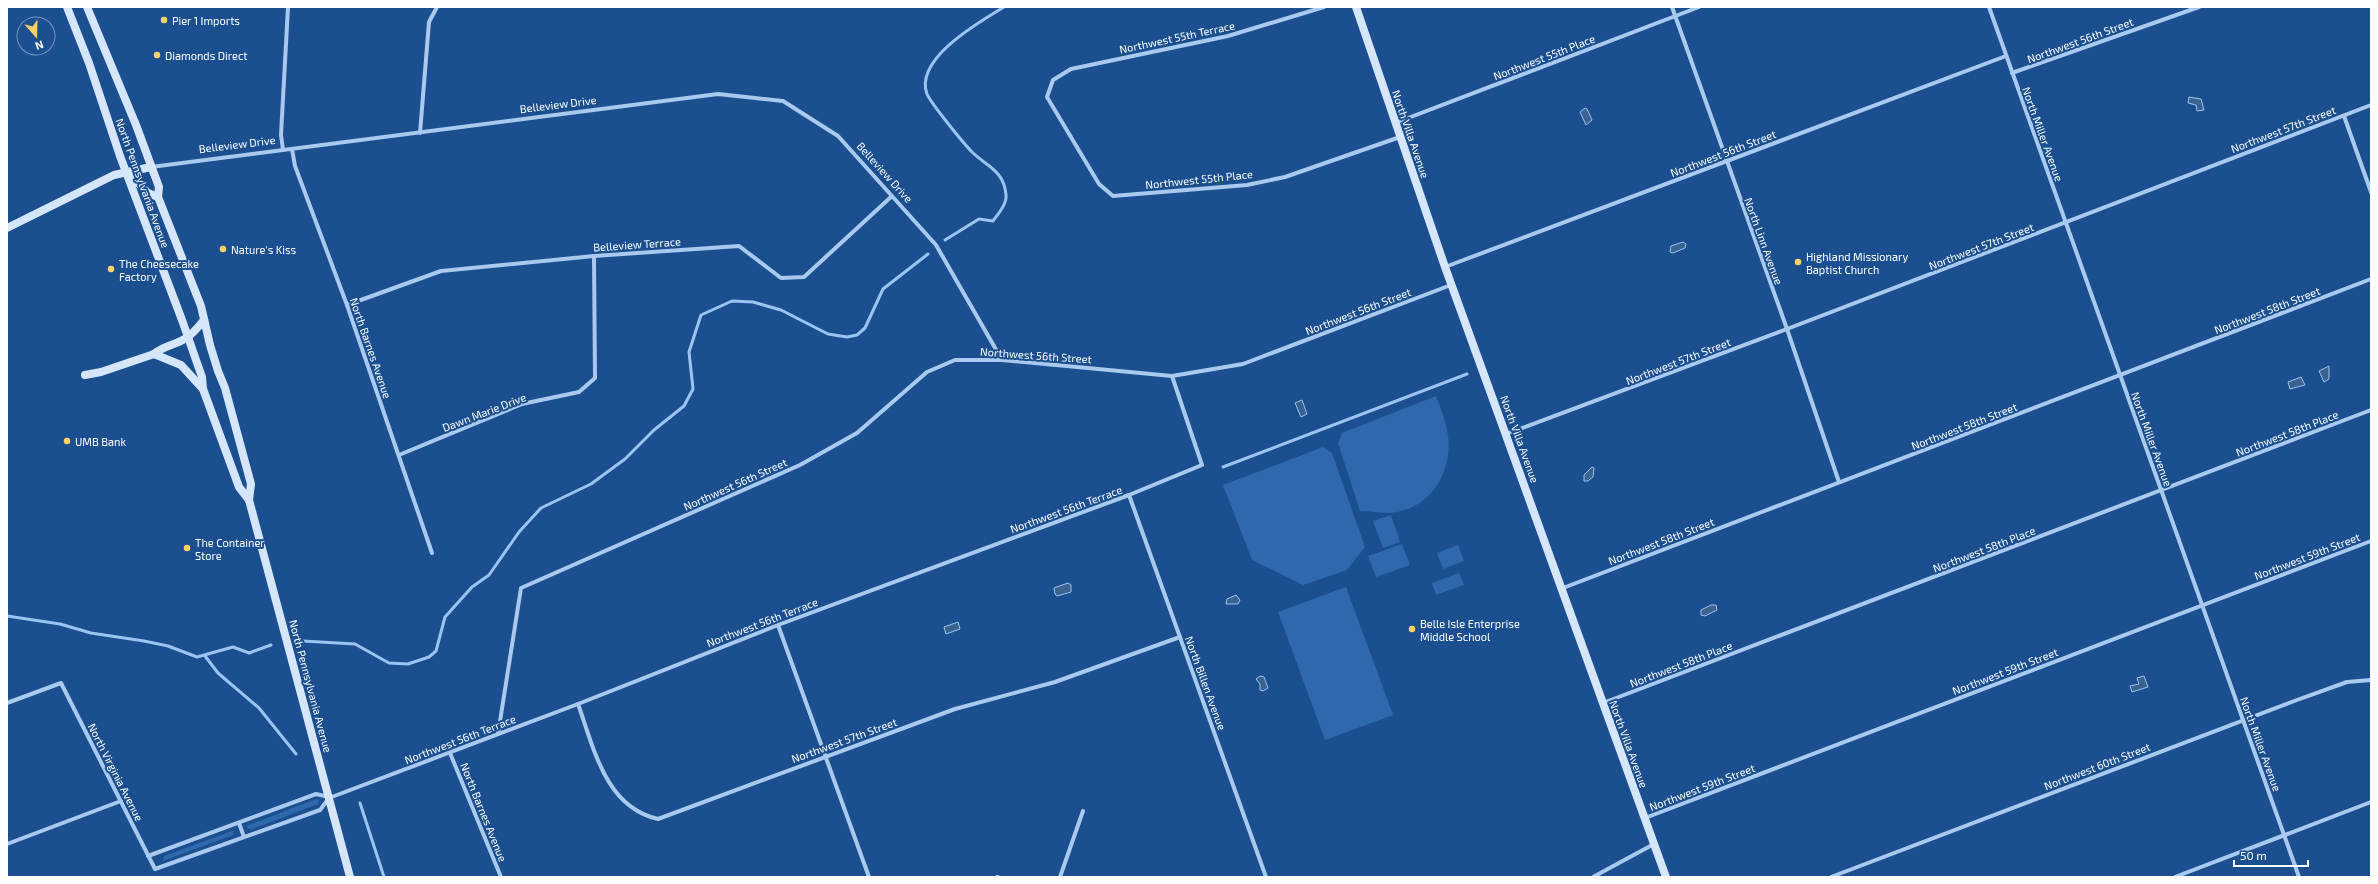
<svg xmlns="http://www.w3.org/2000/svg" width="2378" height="884" viewBox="0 0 2378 884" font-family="'Exo 2',sans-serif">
  <rect width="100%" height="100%" fill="#1b4f8f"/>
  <g fill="#2e69ad">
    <path d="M1436,396c5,13 10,26 12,39 5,39 -19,76 -60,78 -9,0 -19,-2 -28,-2l-22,-68 4,-10z"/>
    <path d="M1323,447l9,6 33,94 -18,23 -44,15 -51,-25 -29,-75z"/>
    <path d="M1391,515l9,27 -17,6 -10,-27z"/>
    <path d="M1402,544l8,21 -34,12 -8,-21z"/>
    <path d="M1458,545l6,16 -21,8 -6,-16z"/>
    <path d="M1459,573l5,12 -28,10 -4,-12z"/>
    <path d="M1346,587l47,128 -68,25 -47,-128z"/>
    <path d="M316,799l3,1 -1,4 -68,26 -4,-4z"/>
    <path d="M232,831h2l-1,4 -70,26 1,-5z"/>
  </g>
  <g fill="#3c6290" stroke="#9cc4f0">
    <path d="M2189,97l12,2 3,11 -7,1 -1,-6 -8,-2z"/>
    <path d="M1585,108l2,1 5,11 -6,5 -6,-13z"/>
    <path d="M1683,242l3,2 -1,4 -12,5 -3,-1 1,-6z"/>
    <path d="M2329,366v13l-5,3 -5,-11z"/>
    <path d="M2301,377l4,8 -15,4 -2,-7z"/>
    <path d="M1302,400l5,14 -6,3 -6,-14z"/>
    <path d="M1592,467l2,1 -1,9 -5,4h-4v-6z"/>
    <path d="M1068,583l3,2v7l-14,4 -2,-2 -1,-6z"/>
    <path d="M1236,595l4,5 -2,4h-12l1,-5z"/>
    <path d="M1711,605h5l1,5 -12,6 -4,-1v-5z"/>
    <path d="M958,622l2,7 -14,5 -2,-7z"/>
    <path d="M1260,676l4,1 4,11 -5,3 -3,-1v-6l-4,-5z"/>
    <path d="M2144,676l4,11 -16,5 -2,-6 9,-2 -2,-6z"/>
  </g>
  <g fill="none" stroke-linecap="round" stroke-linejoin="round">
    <g stroke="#9cc4f0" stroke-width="3">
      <path d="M945,240l34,-21 14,2c5,-7 14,-17 13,-26 -2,-25 -20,-29 -34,-43 -8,-8 -42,-50 -45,-58 -13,-35 52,-72 77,-87"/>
      <path d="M1223,467l244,-93"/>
      <path d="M7,616l53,8 31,9 53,8 24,5 29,11 36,-10 16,6 22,-8"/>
      <path d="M303,641l52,3 34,19 19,1 21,-7 7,-6 9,-34 27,-30 17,-12 30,-43 22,-24 50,-24 34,-25 29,-29 30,-24 9,-17 -4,-37 12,-37 31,-14 21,1 28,8 47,24 19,3 10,-2 8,-7 18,-39 45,-35"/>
      <path d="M205,656l13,17 41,35 37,46"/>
      <path d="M360,803l24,74"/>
    </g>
    <g stroke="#a9c9ee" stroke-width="4">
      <path d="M1324,7l-96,29 -157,33 -18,11 -6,17 52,87 14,12 134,-11 38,-8 115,-40"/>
      <path d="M1672,7l115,322 52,153"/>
      <path d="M1989,7l310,870"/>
      <path d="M2012,73l187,-66"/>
      <path d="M2344,116l27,76"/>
      <path d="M1395,123l304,-116"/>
      <path d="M420,133l9,-111 8,-15"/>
      <path d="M292,149l3,17 52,139 85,248"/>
      <path d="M283,150l-2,-15 7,-128"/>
      <path d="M151,167l567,-73 65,7 55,35 98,109 66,115"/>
      <path d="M1445,267l561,-211"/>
      <path d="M347,305l94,-34 153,-15 145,-10 42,32 23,-1 88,-81"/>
      <path d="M1506,434l281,-105 584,-224"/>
      <path d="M399,455l123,-51 57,-12 16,-14 -1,-122"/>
      <path d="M1129,495l137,382"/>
      <path d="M1563,588l808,-309"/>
      <path d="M778,625l91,252"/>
      <path d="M7,703l54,-20 94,186 165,-59 9,-12 249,-94 200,-79 351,-130 73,-30 -30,-89"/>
      <path d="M1603,703l768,-293"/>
      <path d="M578,704c16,44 27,103 80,115l297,-110 100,-27 125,-45"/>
      <path d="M498,734l23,-146 279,-123 57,-32 70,-61 28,-12h47l170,16 71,-12 208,-79"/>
      <path d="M450,753l51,124"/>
      <path d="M1645,818l726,-277"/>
      <path d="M239,823l5,14"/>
      <path d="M7,844l114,-43"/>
      <path d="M148,856l168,-62 13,3"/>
      <path d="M997,877h1"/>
      <path d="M1060,877l23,-66"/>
      <path d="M1593,877l61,-33"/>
      <path d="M1831,877l466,-177 50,-18 24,-2"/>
      <path d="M2175,877l196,-75"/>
    </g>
    <g stroke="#d6e6fa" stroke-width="8">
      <path d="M67,7l22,56 31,93 62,164 20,57 1,12 36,98 10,13 101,377"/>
      <path d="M87,7l49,118 23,62 -1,10 43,109 9,39 8,26 7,17 26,96 -2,16"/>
      <path d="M1356,7l89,260 221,610"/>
      <path d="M129,174l19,19 10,4"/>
      <path d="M7,228l107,-53 37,-8"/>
      <path d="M154,354l27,11 22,24"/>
      <path d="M85,375l16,-3 53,-18c9,-8 22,-9 32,-16 7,-4 13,-12 18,-18"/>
    </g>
  </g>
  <g fill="#ffd166" stroke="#1b4f8f" stroke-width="1.5">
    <circle cx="164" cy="20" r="4"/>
    <circle cx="157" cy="55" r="4"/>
    <circle cx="223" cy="249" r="4"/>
    <circle cx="1798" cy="262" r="4"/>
    <circle cx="111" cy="269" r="4"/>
    <circle cx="67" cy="441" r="4"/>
    <circle cx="187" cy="548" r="4"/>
    <circle cx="1412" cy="629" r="4"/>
  </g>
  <g text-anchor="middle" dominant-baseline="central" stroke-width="4" stroke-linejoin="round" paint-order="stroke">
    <g font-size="11" fill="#fff" stroke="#1b4f8f" text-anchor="start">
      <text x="172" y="20">Pier 1 Imports</text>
      <text x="165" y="55">Diamonds Direct</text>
      <text x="231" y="249">Nature's Kiss</text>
      <text x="1806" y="256">Highland Missionary<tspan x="1806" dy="13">Baptist Church</tspan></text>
      <text x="119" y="263">The Cheesecake<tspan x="119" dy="13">Factory</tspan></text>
      <text x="75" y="441">UMB Bank</text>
      <text x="195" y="542">The Container<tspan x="195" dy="13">Store</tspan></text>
      <text x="1420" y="623">Belle Isle Enterprise<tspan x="1420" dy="13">Middle School</tspan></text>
    </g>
    <g font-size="11" fill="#fff" stroke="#1b4f8f">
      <text transform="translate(1177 37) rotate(-12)">Northwest 55th Terrace</text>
      <text transform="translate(2080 40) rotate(-20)">Northwest 56th Street</text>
      <text transform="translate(1544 57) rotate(-21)">Northwest 55th Place</text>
      <text transform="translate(558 104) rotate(-7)">Belleview Drive</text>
      <text transform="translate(2283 129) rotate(-21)">Northwest 57th Street</text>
      <text transform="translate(1411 134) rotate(71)">North Villa Avenue</text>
      <text transform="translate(2043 134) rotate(70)">North Miller Avenue</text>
      <text transform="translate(237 144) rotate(-7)">Belleview Drive</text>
      <text transform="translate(1723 153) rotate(-21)">Northwest 56th Street</text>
      <text transform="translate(885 172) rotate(48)">Belleview Drive</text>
      <text transform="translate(1199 179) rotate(-6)">Northwest 55th Place</text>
      <text transform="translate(143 183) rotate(70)">North Pennsylvania Avenue</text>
      <text transform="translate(1764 241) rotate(70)">North Linn Avenue</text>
      <text transform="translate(637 244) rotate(-4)">Belleview Terrace</text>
      <text transform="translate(1981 246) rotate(-21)">Northwest 57th Street</text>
      <text transform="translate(2267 310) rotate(-21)">Northwest 58th Street</text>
      <text transform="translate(1358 311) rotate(-21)">Northwest 56th Street</text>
      <text transform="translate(371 348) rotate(71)">North Barnes Avenue</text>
      <text transform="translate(1036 355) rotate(4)">Northwest 56th Street</text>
      <text transform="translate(1678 361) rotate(-21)">Northwest 57th Street</text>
      <text transform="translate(484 412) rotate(-21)">Dawn Marie Drive</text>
      <text transform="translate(1964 426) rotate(-21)">Northwest 58th Street</text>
      <text transform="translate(2287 433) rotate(-21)">Northwest 58th Place</text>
      <text transform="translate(1520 439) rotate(70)">North Villa Avenue</text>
      <text transform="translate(2152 439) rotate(70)">North Miller Avenue</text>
      <text transform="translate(735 484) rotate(-24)">Northwest 56th Street</text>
      <text transform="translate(1066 509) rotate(-20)">Northwest 56th Terrace</text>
      <text transform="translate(1661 541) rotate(-21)">Northwest 58th Street</text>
      <text transform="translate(1984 549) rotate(-21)">Northwest 58th Place</text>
      <text transform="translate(2307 556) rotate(-21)">Northwest 59th Street</text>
      <text transform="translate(762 622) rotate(-21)">Northwest 56th Terrace</text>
      <text transform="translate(1681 664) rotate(-21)">Northwest 58th Place</text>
      <text transform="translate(2005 671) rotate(-21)">Northwest 59th Street</text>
      <text transform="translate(1206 683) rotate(70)">North Billen Avenue</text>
      <text transform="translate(311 686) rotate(75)">North Pennsylvania Avenue</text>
      <text transform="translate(460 739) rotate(-21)">Northwest 56th Terrace</text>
      <text transform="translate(844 740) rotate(-20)">Northwest 57th Street</text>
      <text transform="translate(1629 744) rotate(70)">North Villa Avenue</text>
      <text transform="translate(2261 744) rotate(70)">North Miller Avenue</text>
      <text transform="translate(2097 766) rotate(-21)">Northwest 60th Street</text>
      <text transform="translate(116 772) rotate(63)">North Virginia Avenue</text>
      <text transform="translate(1702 787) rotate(-21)">Northwest 59th Street</text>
      <text transform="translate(484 812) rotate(68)">North Barnes Avenue</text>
    </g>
  </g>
  <rect width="2378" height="884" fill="none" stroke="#ffffff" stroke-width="16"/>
  <g transform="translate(36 36) rotate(160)"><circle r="19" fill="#1b4f8f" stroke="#7695bc"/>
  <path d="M0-3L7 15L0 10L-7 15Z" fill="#ffd166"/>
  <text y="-6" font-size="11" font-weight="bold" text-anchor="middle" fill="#ffffff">N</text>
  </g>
  <path d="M2234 860v6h74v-6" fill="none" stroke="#ffffff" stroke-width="2"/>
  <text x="2240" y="860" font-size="12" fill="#ffffff" stroke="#1b4f8f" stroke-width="3" paint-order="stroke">50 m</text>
</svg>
